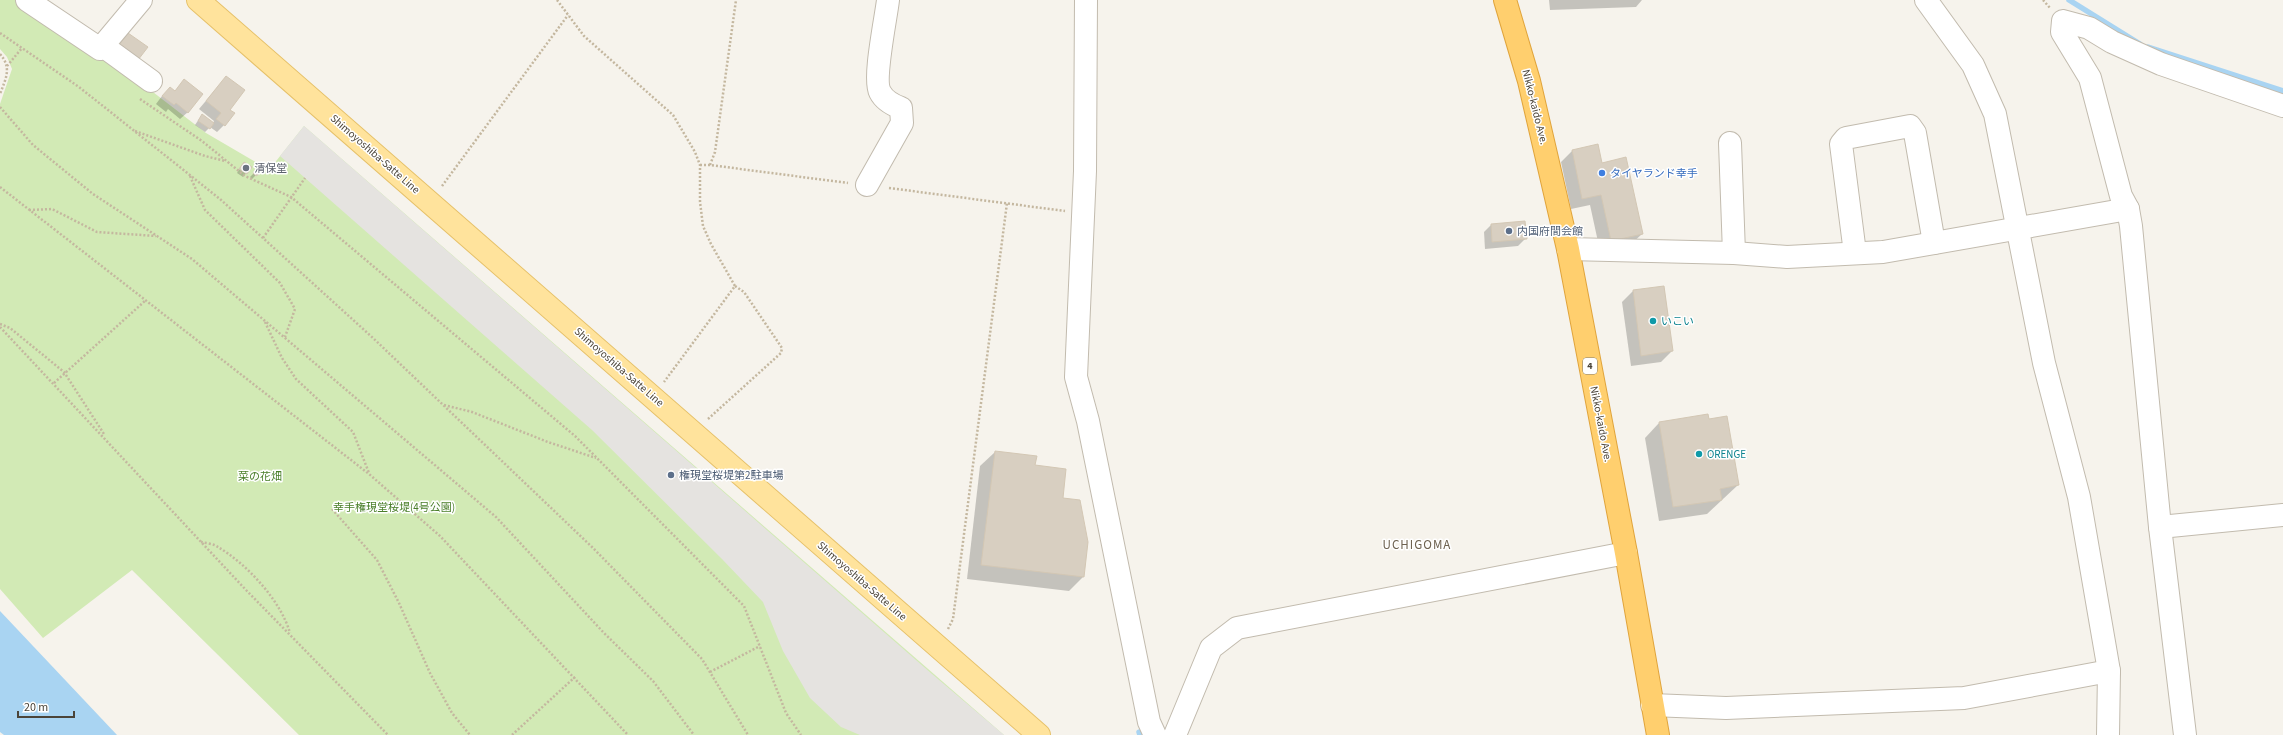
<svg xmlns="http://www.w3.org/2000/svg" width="2283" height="735" viewBox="0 0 2283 735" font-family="'Source Sans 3','Noto Sans JP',sans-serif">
  <rect width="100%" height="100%" fill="#f6f3ec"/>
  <path fill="#d2eab5" d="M0,0h20l85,55 101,78 63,37 35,-44 700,609h-705l-167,-165 -89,68 -43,-49v-485l12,-35 -5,-12 -7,-8z"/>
  <path fill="#e5e3e0" d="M304,126l628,548 72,61h-144l-19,-8 -31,-29 -27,-47 -20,-49 -41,-43 -130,-129 -312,-274z"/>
  <path fill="#a9d4f2" d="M0,611l117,124h-113l-4,-3z"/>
  <g fill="#0003">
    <path d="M1549,0h93l-6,7 -86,3z"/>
    <path d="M226,77l2,33 -4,15 -7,7 -7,-5 -5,5 -10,-7 4,-6 3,-3 11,7 1,-2 -15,-12z"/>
    <path d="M184,81l4,31 -8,7 -12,-10 -2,3 -10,-8 6,-8 12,-4z"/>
    <path d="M1597,145l4,19 41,70 -12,11 -30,6 -10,-46 -19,4 -10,-47 11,-11z"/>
    <path d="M241,167l5,6 -3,4 -6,-4z"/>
    <path d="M255,172l2,2 -5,5 -2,-2z"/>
    <path d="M1491,225l35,13 -8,8 -33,3 -1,-17z"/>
    <path d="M1664,287l8,64 -11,11 -30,4 -9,-64 11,-11z"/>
    <path d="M1659,423l79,62 -31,29 -48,7 -14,-83z"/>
    <path d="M995,452l39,14 28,33 25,43 -4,35 -14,14 -102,-12 13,-113z"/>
  </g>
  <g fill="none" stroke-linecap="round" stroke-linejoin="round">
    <g stroke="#a9d4f2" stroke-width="5.5">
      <path d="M2069,0l71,44"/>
      <path d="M2148,47l135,44"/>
      <path d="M1139,732l1,3"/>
    </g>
  </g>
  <g fill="#d8cfc1" stroke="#d3c7b4">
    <path d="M128,33l20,14 -10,13 -19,-15z"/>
    <path d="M226,76l19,14 -15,20 5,3 -10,13 -9,-7 5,-6 -15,-12z"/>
    <path d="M184,79l19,15 -15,19 -12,-10 -2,2 -12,-9 8,-9 5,4z"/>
    <path d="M202,114l12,9 -4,6 -12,-8z"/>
    <path d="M1598,144l4,19 24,-6 17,77 -32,7 -10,-46 -19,4 -10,-49z"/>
    <path d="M244,162l8,5 -5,7 -8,-5z"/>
    <path d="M255,171l4,3 -3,2 -3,-3z"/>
    <path d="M1525,221l2,18 -35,3 -1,-18z"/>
    <path d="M1664,286l9,65 -32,5 -8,-66z"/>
    <path d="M1708,414l1,5 18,-3 12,69 -19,4 2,11 -49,7 -14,-85z"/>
    <path d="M995,451l42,5 -2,9 31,4 -3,29 17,2 8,42 -4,35 -103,-12z"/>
  </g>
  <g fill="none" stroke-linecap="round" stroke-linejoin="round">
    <defs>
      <g id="minor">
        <path d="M27,0l73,49 41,-49"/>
        <path d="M1086,0l-1,171 -9,206 12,44 61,301 6,13"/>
        <path d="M103,46l48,35"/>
        <path d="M1730,143l4,110"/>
        <path d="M867,185l35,-62 -1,-15c-8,-3 -17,-8 -21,-16 -7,-13 6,-74 8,-92"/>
        <path d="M1568,249l166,4 53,4 96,-5 245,-43"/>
        <path d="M1855,253l-14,-109 5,-6 64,-12 5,7 19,110"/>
        <path d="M2160,527l123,-12"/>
        <path d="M1652,705l74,3 238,-10 145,-27 -30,-174 -35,-134 -49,-249 -22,-49 -47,-65"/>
        <path d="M1175,735l36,-87 26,-20 389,-75"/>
        <path d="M2108,735l1,-64"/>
        <path d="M2185,735l-25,-208 -29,-301 -3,-17 -7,-13 -31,-118 -28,-46 1,-11 26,7 23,14 49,22 122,42"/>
      </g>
      <path id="major" d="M198,0l841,735"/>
      <path id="highway" d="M1505,0l24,81 39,168 58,304 32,182"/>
    </defs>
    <use href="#minor" stroke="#c2bbae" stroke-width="24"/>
    <use href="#major" stroke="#e6c16a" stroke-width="24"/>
    <use href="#highway" stroke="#e0a43c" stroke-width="24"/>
    <g stroke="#c4b79f" stroke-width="2.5" stroke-dasharray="2 2" stroke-linecap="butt">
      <path d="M557,0l27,36 89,79 22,37 5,13v37l3,24 8,18 24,42 -71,96"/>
      <path d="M2043,0l7,8"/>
      <path d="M0,33l79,54 141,112 153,139 219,209 110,112 46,76"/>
      <path d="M0,54c12,14 6,24 0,40"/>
      <path d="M7,66l15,-18"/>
      <path d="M140,99l62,42 43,35 46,21 284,239 169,170 42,107 15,22"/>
      <path d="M0,107l33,38 60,49 99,65 304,258 108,116 49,48 41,54"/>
      <path d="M135,131l70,25 20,5"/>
      <path d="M700,165h10l138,18"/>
      <path d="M710,165l5,-13 21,-152"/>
      <path d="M190,176l15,34 75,73 15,26 -10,28"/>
      <path d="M442,186l126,-171"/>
      <path d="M0,187l369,287 71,62 188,199"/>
      <path d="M889,188l176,23"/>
      <path d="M29,210l23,-1 45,23 59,4"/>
      <path d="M263,238l42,-60"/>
      <path d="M265,322l17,36 14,21 57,53 16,41"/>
      <path d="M0,324l10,4 54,44 40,62"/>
      <path d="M0,327l246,263 142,145"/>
      <path d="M54,383l92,-83"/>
      <path d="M444,405l28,7 76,30 48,16"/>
      <path d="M708,419l73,-66 1,-5 -38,-56 -9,-6"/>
      <path d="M332,509l45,51 22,43 31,70 22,40 18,22"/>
      <path d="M201,542c5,1 13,2 17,5 29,17 63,54 72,86"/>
      <path d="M948,629l5,-10 54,-416"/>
      <path d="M710,672l50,-26"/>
      <path d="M512,735l63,-58"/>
    </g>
    <use href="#minor" stroke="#fff" stroke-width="22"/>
    <use href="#major" stroke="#ffe39c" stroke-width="22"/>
    <use href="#highway" stroke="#ffcf6e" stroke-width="22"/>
  </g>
  <circle fill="#6b7280" stroke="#fff" stroke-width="1.5" cx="246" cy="168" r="4"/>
  <circle fill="#3f7fe0" stroke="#fff" stroke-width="1.5" cx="1602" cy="173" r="4"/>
  <g fill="#5c6f8a" stroke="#fff" stroke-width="1.5">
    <circle cx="1509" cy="231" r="4"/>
    <circle cx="671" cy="475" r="4"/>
  </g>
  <g fill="#0f9aa8" stroke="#fff" stroke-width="1.5">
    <circle cx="1653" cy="321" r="4"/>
    <circle cx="1699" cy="454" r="4"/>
  </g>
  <g text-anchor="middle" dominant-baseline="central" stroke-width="3" stroke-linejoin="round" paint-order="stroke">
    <rect fill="#fff" stroke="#817c74" stroke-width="1" x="1583" y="358" width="14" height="16" rx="3"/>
    <g font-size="10" font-weight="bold" fill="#4b4439">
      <text x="1590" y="366">4</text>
    </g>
    <g font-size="11" fill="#4b4439" stroke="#fff">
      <text transform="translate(1535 107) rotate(76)">Nikko-kaido Ave.</text>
      <text transform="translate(375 154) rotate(41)">Shimoyoshiba-Satte Line</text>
      <text transform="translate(619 367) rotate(41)">Shimoyoshiba-Satte Line</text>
      <text transform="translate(1601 424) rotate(79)">Nikko-kaido Ave.</text>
      <text transform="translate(862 581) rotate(41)">Shimoyoshiba-Satte Line</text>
    </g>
    <g font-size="11" fill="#5b616d" stroke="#fff" text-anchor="start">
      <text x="254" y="168">清保堂</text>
    </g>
    <g font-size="11" fill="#366cbe" stroke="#fff" text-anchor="start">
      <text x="1610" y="173">タイヤランド幸手</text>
    </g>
    <g font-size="11" fill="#4e5e75" stroke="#fff" text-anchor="start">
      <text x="1517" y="231">内国府間会館</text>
      <text x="679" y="475">権現堂桜堤第2駐車場</text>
    </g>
    <g font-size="11" fill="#0d838f" stroke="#fff" text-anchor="start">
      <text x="1661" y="321">いこい</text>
      <text x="1707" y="454">ORENGE</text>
    </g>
    <g font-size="11" fill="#4a7f2a" stroke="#fff">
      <text x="260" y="476">菜の花畑</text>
      <text x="394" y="507">幸手権現堂桜堤(4号公園)</text>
    </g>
    <g font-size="13" letter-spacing="1" fill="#6e6250" stroke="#fff">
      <text x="1417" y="545">UCHIGOMA</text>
    </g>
  </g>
  <path d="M18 711v6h56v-6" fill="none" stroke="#4b4439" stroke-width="2"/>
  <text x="24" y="711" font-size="12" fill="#4b4439" stroke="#ffffff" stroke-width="3" paint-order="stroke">20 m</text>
</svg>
